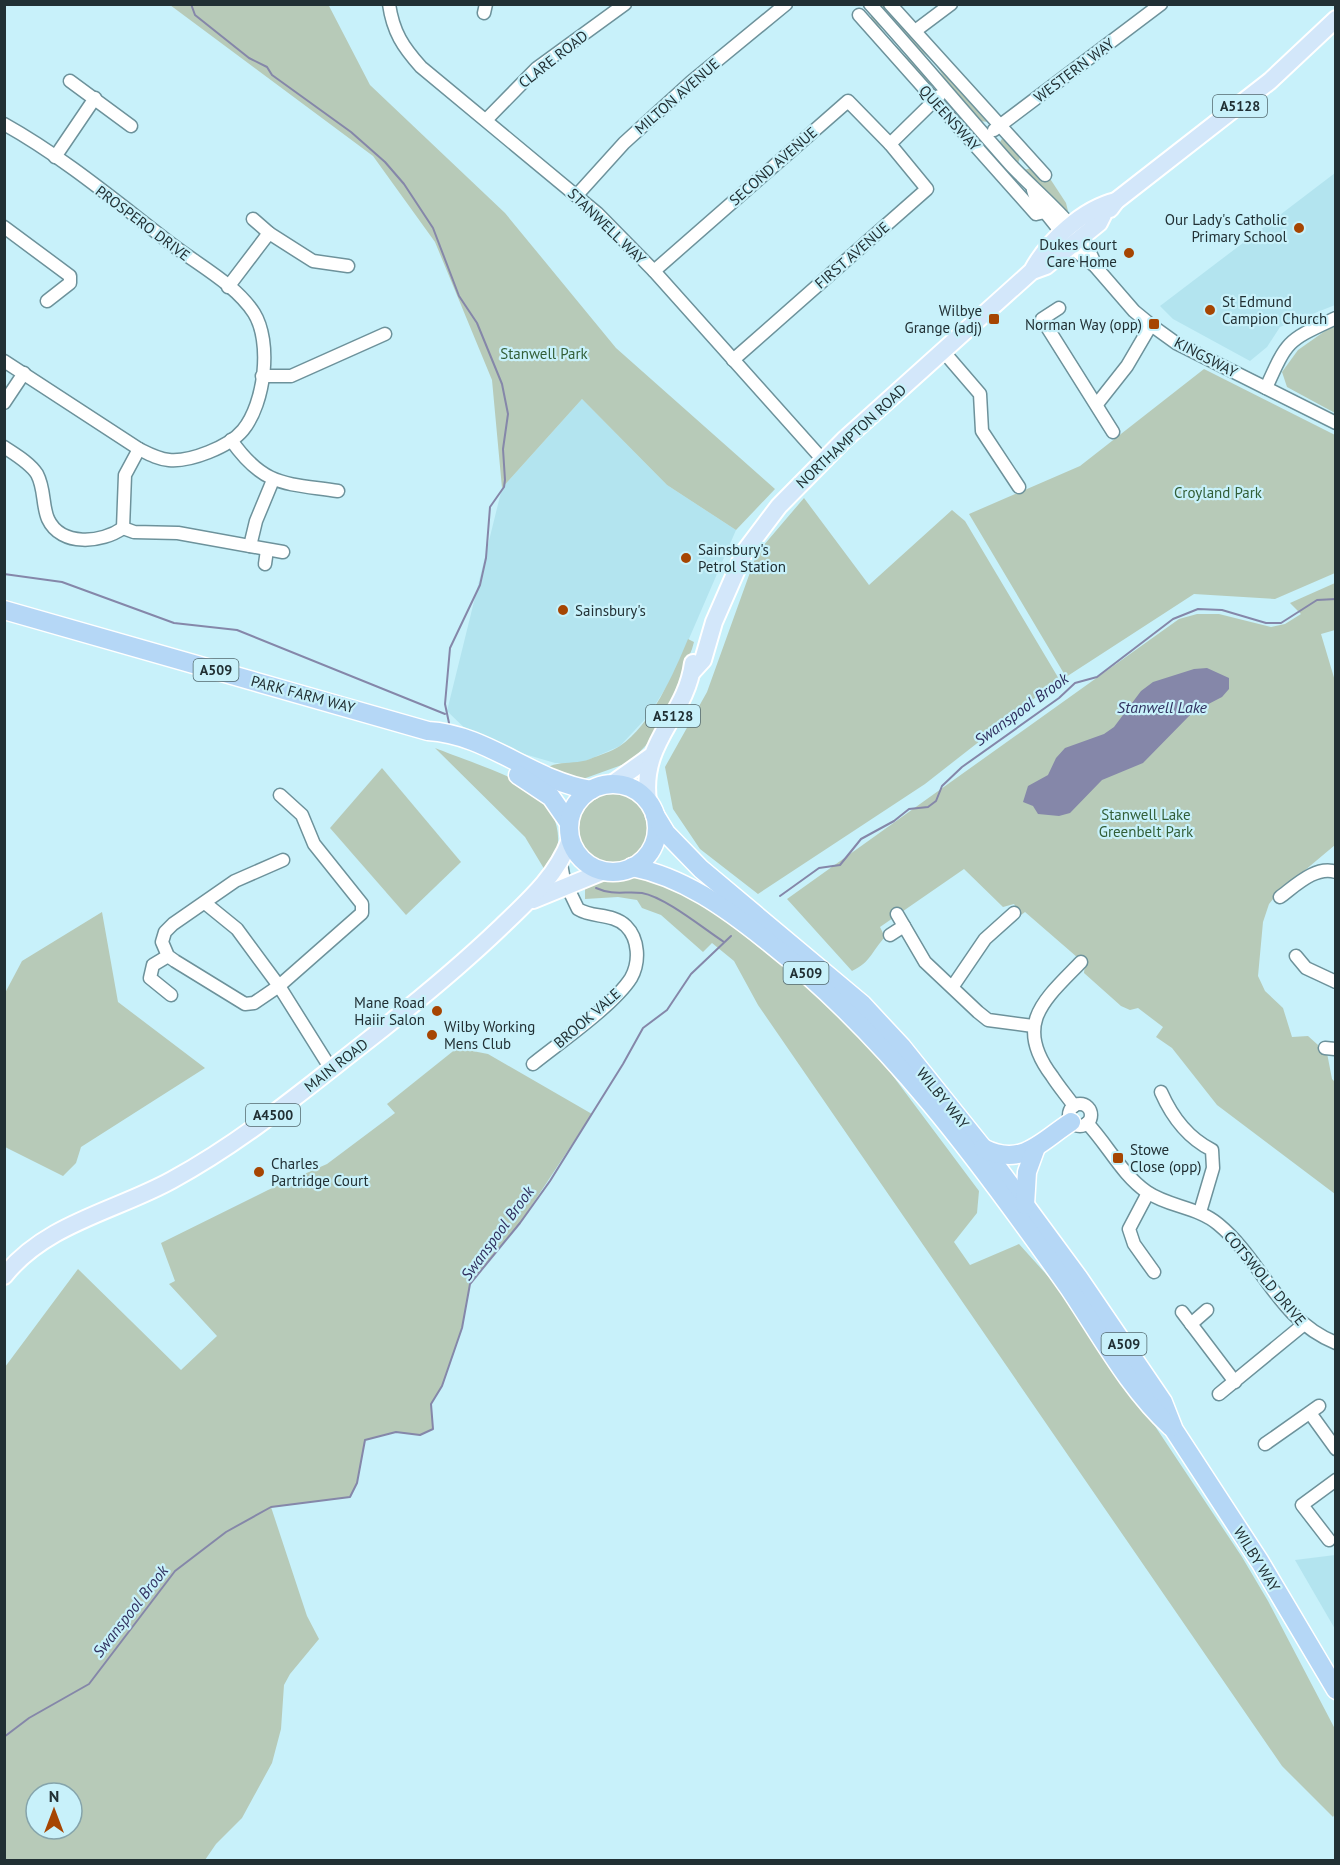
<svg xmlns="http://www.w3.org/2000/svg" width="1340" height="1865" viewBox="0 0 1340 1865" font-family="'PT Sans',sans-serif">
  <rect width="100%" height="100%" fill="#c8f1fa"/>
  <g fill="#b3e4ef">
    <path d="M1335,173v132l-55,22 -13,20 -17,14 -77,-42 -13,-13z"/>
    <path d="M582,399l85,86 69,45 -64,148 -24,38 -28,30 -39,17h-26l-78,-23 -30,-29 55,-223z"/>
    <path d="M1335,1555h1l-1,74 -40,-69z"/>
  </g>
  <g fill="#b7cab8" fill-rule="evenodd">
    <path d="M328,4l42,81 135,128 111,135 159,141 -39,41 -69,-45 -85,-86 -80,89 -10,-108 -57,-138 -62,-86 -203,-151z"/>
    <path d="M882,6l7,1 98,115 -6,-1 -33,-37 -13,-21 -28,-24 -28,-31z"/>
    <path d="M872,14l14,22 47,48 -2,3 -62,-64z"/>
    <path d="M947,103h3l33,35 54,69 -92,-101z"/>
    <path d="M1003,137l18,18 -3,8 -18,-21z"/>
    <path d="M1031,168l16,6 19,29 2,8 -3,3 -41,-44z"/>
    <path d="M1335,324v89l-48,-26 -5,-15 16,-22z"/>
    <path d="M1204,369l131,66v138l-60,26 -81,-5 -128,83 -97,-163 111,-48z"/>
    <path d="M804,498l65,87 83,-75 13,11 94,158 -134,105 -167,110 -58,-45 -27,-40 -8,-42 42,-75 50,-139z"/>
    <path d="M1335,583v47l-14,4 14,47v164l-56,47 -10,12 -6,18 -5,54 7,15 18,17 9,29 16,-1 19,17 5,26 3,3v112l-118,-89 -45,-57 -16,-11 7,-10 -25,-19 -8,2 -9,-4 -37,-33 1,-9 -60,-52 -4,3 -7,-11 -11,3 -39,-38 -84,58 5,10c-14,15 -14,25 -33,34l-65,-72 392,-280 18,-5h22l52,13 14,-3 16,-10 -11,-11z"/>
    <path d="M688,639l6,3 -2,7 -21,52 -22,41 -19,20 -47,17 -37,-11c14,-8 29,-3 44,-9 9,-4 21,-7 30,-13 31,-21 54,-73 68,-107z"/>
    <path d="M435,748c22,9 88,31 102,45 23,22 29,55 9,79l-21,-35z"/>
    <path d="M382,768l79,94 -55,53 -76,-87z"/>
    <circle cx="613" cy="826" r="38"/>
    <path d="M648,876l45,19 125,99 51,50 110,147 -2,22 -23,29 16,23 49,-21 36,40 78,109 109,164 26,44 67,128 1,83 -3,5 -51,-51 -524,-761 -24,-44 -22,-18 -9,9 -42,-37 -19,-7 -5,-8 -19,-3 -33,2v-12l20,-7z"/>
    <path d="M102,912l16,90 87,66 -124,79 -5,16 -13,13 -58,-29v-154l17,-32z"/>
    <path d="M457,1048l31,6 104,60 -72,109 -50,61 -8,44 -20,58 -11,18 2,25 -13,6 -24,-3 -31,8 -8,43 -7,14 -79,10 36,109 12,23 -29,35 -6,11 -3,44 -9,34 -30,55 -26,26 -11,16h-200v-493l73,-98 103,101 36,-34 -48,-52 6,-3 -14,-38 107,-53 59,-26 68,-51 -8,-9zM36,1793h36v36h-36z"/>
  </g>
  <path fill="#8587a9" d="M1207,668l22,10v11l-7,8 -29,15 -50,51 -41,17 -32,33 -11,3 -21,-2 -5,-8 -10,-4 5,-16 20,-11 8,-17 9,-10 39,-14 10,-7 27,-36 12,-9 41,-13z"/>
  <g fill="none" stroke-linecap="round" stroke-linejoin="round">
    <g stroke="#8587a9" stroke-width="2">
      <path d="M191,4l4,11 54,43 18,9 5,8 79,57 34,30 19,22 29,44 26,68 18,27 25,61 6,30 -5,35 2,31 -1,7 -14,20 -4,51 -6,27 -30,63 -5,56 4,19"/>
      <path d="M4,574l58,8 112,41 63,7 208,84"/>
      <path d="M596,888c18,8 28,3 46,5 23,4 62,36 82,49"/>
      <path d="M780,896l39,-28 21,-3 21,-26 33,-18 15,-12 19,-2 8,-6 6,-15 20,-19 97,-69 16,-15 22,-6 76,-58 25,-10 24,1 44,13h15l36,-23 19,-1"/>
      <path d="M4,1737l25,-19 60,-34 86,-113 51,-39 45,-25 79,-10 7,-14 8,-43 31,-8 24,3 13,-6 -2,-25 11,-18 20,-58 8,-44 50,-61 30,-42 73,-117 20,-36 24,-18 24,-36 40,-38"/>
    </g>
    <defs>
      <g id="minor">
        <path d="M389,4c4,28 14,43 32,63l176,146 57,58 169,189"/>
        <path d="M870,4c47,52 92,106 139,159 24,27 79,69 86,103"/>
        <path d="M890,4l155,171"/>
        <path d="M484,13l2,-9"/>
        <path d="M859,15l177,199 9,-2"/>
        <path d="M915,31l36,-27"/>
        <path d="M70,81l61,45"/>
        <path d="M486,120l51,-52 88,-64"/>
        <path d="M4,124c61,34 115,80 170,122 26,20 62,39 80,67 18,29 11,90 -11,117 -14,17 -53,32 -74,30 -11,-1 -20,-6 -30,-11l-135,-88"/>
        <path d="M994,130l167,-126"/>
        <path d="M890,144l49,-48"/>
        <path d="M55,157l40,-59"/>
        <path d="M1033,190l4,12 40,50 18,14 39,45 17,14 25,18 160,80"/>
        <path d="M577,195l47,-52 67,-61 95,-78"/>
        <path d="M253,219l16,14"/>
        <path d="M4,227l66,49v7l-23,18"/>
        <path d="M654,271l194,-170 42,43 37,45 -194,171"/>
        <path d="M228,287l41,-54 44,28 35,5"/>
        <path d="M1059,308l-17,11 71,113"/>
        <path d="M943,351l37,43 2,37 37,56"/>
        <path d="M262,376h29l94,-42"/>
        <path d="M1266,388c22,-49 21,-47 70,-70"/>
        <path d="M4,403l20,-30"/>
        <path d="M1097,404l30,-38 24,-41"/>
        <path d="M231,440c33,47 54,43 107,51"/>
        <path d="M4,447c12,8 26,16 33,27 8,15 5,31 11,45 13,28 54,24 75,9"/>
        <path d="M123,528l11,4 44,1 105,19"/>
        <path d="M123,528l2,-53 14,-26"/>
        <path d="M250,546l6,-25 17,-41"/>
        <path d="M265,564l2,-14"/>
        <path d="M283,860l-48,21 -62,43 -8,8 -3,10 6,14 7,5 70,43 9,-1 25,-17 52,83"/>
        <path d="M1280,897c15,-11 36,-32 56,-25"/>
        <path d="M205,903l32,26 42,57 83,-73v-9l-48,-60 -12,-29 -22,-20"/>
        <path d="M897,914l28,48 53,50 10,8 45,6"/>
        <path d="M890,935l14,-9"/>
        <path d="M168,956l-15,9 -3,13 21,17"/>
        <path d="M1296,956l10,12 30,14"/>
        <path d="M953,986l32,-47 29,-26"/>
        <path d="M1325,1048l10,1"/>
        <path d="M533,1064c26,-21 81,-59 98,-86 9,-16 8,-39 -5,-52 -13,-13 -34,-8 -48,-17l-14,-29 -3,-16"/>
        <path d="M1161,1092c11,25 27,46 51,58l1,18 -13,44"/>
        <circle cx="1080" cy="1115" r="11"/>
        <path d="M1074,1106c-7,-10 -15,-19 -22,-30 -39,-52 -8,-76 29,-114"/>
        <path d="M1087,1123c21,22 35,52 60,69 22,15 51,15 71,32 45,37 59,95 118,119"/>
        <path d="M1148,1193l-19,36 5,15 20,28"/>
        <path d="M1182,1312l53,70"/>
        <path d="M1191,1324l16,-14"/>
        <path d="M1219,1394l84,-69"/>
        <path d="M1310,1413l26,36"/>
        <path d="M1265,1444l54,-38"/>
        <path d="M1329,1540l-27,-35 34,-25"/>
      </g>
      <g id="major">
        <path d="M1110,209l6,-8 154,-120 66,-62"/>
        <path d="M1035,270l11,-4 53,-43 4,-8"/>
        <path d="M692,672l11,-12 11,-38 31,-71 34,-45 65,-66 188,-169c16,-30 51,-62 84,-70"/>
        <path d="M612,784l38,-27"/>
        <path d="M648,801c-8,-60 38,-84 45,-138"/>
        <path d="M533,900l71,-29"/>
        <path d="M4,1276c42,-53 112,-65 168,-96 68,-37 126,-85 186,-132 49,-38 97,-77 142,-120 28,-27 56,-51 70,-88"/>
      </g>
      <g id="highway">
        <path d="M4,610l424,121c59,3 105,50 163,59"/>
        <path d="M518,775l33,22 18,26"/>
        <circle cx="613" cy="828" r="44"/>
        <path d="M655,815l11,18 35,36 161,135 40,43 81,101 95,129 85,125 11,28 86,132 76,128"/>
        <path d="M632,867c51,10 94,41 134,73 122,96 214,222 303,348 31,46 61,102 102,139"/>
        <path d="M983,1148c39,20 58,-7 88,-26"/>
        <path d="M1025,1205l2,-33 8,-22"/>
      </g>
    </defs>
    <use href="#minor" stroke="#6d929b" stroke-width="15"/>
    <use href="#major" stroke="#fff" stroke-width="20"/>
    <use href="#highway" stroke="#fff" stroke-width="21"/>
    <use href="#minor" stroke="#fff" stroke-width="12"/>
    <use href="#major" stroke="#d3e7fa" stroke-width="16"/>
    <use href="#highway" stroke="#b5d7f6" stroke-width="18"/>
  </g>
  <g fill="#a64502" stroke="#c8f1fa" stroke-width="2">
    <circle cx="1299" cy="228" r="6"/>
    <circle cx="1129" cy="253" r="6"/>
    <circle cx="1210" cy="310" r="6"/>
    <rect x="988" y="313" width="12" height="12" rx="3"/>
    <rect x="1148" y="318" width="12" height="12" rx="3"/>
    <circle cx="686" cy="558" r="6"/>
    <circle cx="563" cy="610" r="6"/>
    <circle cx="437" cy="1011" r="6"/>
    <circle cx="432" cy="1035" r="6"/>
    <rect x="1112" y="1152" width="12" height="12" rx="3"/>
    <circle cx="259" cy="1172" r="6"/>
  </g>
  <g text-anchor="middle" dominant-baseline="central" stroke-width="4.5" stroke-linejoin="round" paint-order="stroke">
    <g fill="#c8f1fa" stroke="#536a6f" stroke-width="1.5">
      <rect x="1213" y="95" width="54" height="22" rx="4.5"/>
      <rect x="193.5" y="659" width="45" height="22" rx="4.5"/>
      <rect x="646" y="705" width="54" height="22" rx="4.5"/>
      <rect x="783.5" y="962" width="45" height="22" rx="4.5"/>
      <rect x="246" y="1104" width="54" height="22" rx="4.5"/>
      <rect x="1101.5" y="1333" width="45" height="22" rx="4.5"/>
    </g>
    <g font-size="14" font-weight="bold" fill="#213034">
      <text x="1240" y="106">A5128</text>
      <text x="216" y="670">A509</text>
      <text x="673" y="716">A5128</text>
      <text x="806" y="973">A509</text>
      <text x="273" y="1115">A4500</text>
      <text x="1124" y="1344">A509</text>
    </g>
    <g font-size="15" fill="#213034" stroke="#c8f1fa">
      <text transform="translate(553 59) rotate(-38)">CLARE ROAD</text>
      <text transform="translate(1074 70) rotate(-37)">WESTERN WAY</text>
      <text transform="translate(677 96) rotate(-41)">MILTON AVENUE</text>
      <text transform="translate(950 118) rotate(48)">QUEENSWAY</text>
      <text transform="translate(773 166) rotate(-41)">SECOND AVENUE</text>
      <text transform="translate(143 223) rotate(37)">PROSPERO DRIVE</text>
      <text transform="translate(607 226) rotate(44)">STANWELL WAY</text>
      <text transform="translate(852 255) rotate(-41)">FIRST AVENUE</text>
      <text transform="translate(1206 357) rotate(28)">KINGSWAY</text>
      <text transform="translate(851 436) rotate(-43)">NORTHAMPTON ROAD</text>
      <text transform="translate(303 694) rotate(15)">PARK FARM WAY</text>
      <text transform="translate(587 1018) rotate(-41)">BROOK VALE</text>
      <text transform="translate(336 1065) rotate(-38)">MAIN ROAD</text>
      <text transform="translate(943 1098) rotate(51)">WILBY WAY</text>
      <text transform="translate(1265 1278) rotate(50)">COTSWOLD DRIVE</text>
      <text transform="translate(1257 1559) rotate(58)">WILBY WAY</text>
    </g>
    <g font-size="15" fill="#213034" stroke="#c8f1fa" text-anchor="start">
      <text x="1287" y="219" text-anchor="end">Our Lady's Catholic<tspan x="1287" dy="17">Primary School</tspan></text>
      <text x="1117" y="244" text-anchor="end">Dukes Court<tspan x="1117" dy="17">Care Home</tspan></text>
      <text x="1222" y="301">St Edmund<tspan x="1222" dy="17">Campion Church</tspan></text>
      <text x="982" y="310" text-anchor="end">Wilbye<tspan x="982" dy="17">Grange (adj)</tspan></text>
      <text x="1142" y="324" text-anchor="end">Norman Way (opp)</text>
      <text x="698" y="549">Sainsbury's<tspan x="698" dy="17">Petrol Station</tspan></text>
      <text x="575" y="610">Sainsbury's</text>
      <text x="425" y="1002" text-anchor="end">Mane Road<tspan x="425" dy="17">Haiir Salon</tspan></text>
      <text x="444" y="1026">Wilby Working<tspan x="444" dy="17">Mens Club</tspan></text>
      <text x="1130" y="1149">Stowe<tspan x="1130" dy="17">Close (opp)</tspan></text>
      <text x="271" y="1163">Charles<tspan x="271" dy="17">Partridge Court</tspan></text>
    </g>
    <g font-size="15" fill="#325e37" stroke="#c8f1fa">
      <text x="544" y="353">Stanwell Park</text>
      <text x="1218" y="492">Croyland Park</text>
      <text x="1146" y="814">Stanwell Lake<tspan x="1146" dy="17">Greenbelt Park</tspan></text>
    </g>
    <g font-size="16" font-style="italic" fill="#30305f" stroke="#c8f1fa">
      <text x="1162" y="707">Stanwell Lake</text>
      <text transform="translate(1021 709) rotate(-36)">Swanspool Brook</text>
      <text transform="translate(497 1233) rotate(-54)">Swanspool Brook</text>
      <text transform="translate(130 1611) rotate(-52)">Swanspool Brook</text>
    </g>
  </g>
  <rect width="1340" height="1865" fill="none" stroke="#213034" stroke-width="12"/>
  <g transform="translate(54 1811)"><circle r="28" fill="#c8f1fa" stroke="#85a4ab" stroke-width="1.5"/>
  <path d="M0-4.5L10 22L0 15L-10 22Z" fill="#a64502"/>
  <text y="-9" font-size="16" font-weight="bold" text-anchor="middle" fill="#213034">N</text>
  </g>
</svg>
